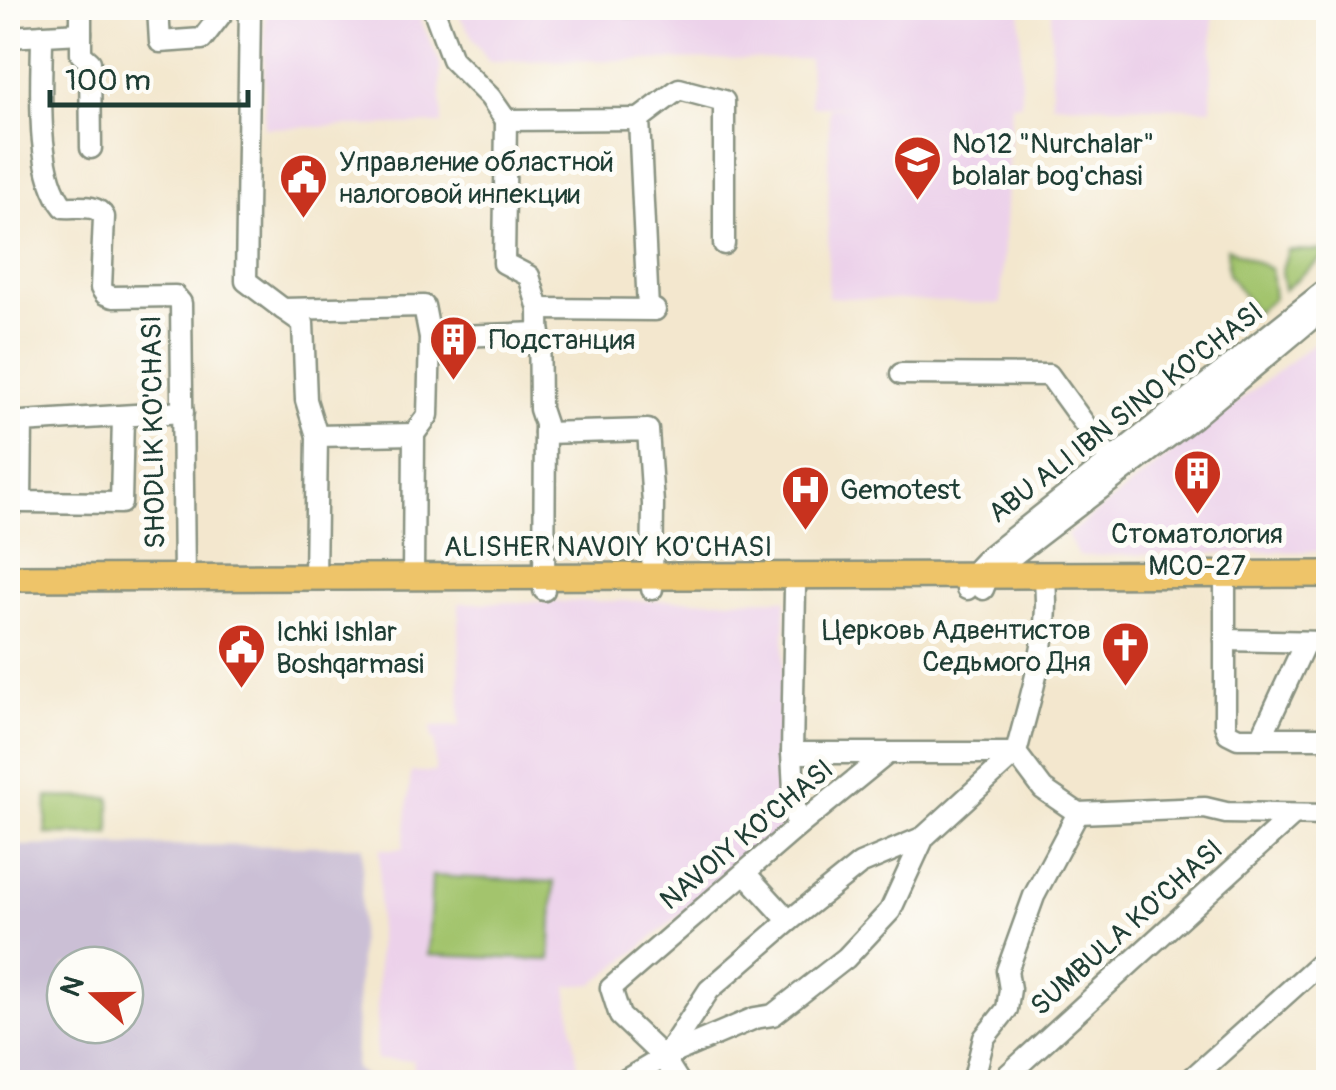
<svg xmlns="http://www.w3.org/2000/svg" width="1336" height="1090" viewBox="0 0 1336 1090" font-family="Pangolin,sans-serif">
  <rect width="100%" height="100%" fill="#fdfcf7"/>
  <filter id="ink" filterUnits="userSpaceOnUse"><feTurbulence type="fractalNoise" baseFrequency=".01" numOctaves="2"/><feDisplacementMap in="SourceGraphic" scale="20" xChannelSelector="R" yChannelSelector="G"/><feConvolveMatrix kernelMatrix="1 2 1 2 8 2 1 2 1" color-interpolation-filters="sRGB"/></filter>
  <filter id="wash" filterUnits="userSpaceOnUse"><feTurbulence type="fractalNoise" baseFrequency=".0048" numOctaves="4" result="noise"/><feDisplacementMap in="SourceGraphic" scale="40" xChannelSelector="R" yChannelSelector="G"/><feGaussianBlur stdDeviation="2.25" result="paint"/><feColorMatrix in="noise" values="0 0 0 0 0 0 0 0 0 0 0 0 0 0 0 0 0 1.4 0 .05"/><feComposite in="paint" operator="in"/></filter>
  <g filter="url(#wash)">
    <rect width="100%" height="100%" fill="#f3e7ce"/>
    <g fill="#ecd1ea">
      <path d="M265,8h150l25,55 2,61 -178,4z"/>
      <path d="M454,8h567v96h-10l-10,200 -173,-7 1,-189 26,-1 -44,-1 -2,-47 -321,2z"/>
      <path d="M1051,8h162l-2,101 -159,-5z"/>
      <path d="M1328,332v219l-250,5 -11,-21z"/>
      <path d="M786,599l-9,213 9,14 -147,123 -46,35 -26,2 13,96h-158l-7,-5 -2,-17h-37l4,-211h23l8,-77h24v-32h-3l-1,-13 29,-1 -1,-123z"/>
    </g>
    <path fill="#cbbfd5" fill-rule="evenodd" d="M90,845l273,1 -8,223 19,13h-366v-236zM65,965h60v60h-60z"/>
    <g fill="#a3c46d" stroke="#618050" stroke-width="2.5">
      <path d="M627,8h146v11l-146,-3z"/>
      <path d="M1227,248l44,21 3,29 -18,14 -28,-38z"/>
      <path d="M1288,250l40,1v2l-44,37 -3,-18z"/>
      <path d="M47,797l63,1v36h-64z"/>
      <path d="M432,876l122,6 -4,78 -122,-5z"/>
    </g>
  </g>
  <g filter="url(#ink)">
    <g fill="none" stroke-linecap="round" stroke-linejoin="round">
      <defs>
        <g id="minor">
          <path d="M81,8v46l9,8 1,86"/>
          <path d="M158,8l2,34 42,-3 24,-31"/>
          <path d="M250,8l-4,273 37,28 141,-3 6,31 -2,78 -14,19 -1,144"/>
          <path d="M433,8l19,51 38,38 16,23"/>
          <path d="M42,35c0,46 -8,137 22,172 13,1 33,-4 40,10l-3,71 4,6 8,3 62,-1 6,7 3,275"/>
          <path d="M8,37l73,-4"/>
          <path d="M639,119l40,-30 45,12v143"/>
          <path d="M639,119l9,190"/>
          <path d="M506,120l-2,143 25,13 10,33 1,100 5,15 -1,166"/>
          <path d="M506,120l133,-1"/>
          <path d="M283,309l20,14 3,77 11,36 -2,143"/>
          <path d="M539,309l116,1"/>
          <path d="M430,337l110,-4"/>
          <path d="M901,374l148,1 68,94"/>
          <path d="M123,416l-2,87 -100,-1 1,-80 161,-10"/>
          <path d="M545,433l103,-3 5,74 -1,85"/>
          <path d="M317,436l97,-2"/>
          <path d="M1044,574c9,59 -14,122 -28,179l27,36 35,24 127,-5 21,5 102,2"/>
          <path d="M1225,574v151l3,8 10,5h90"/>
          <path d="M795,589l-3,164 4,75"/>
          <path d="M967,589l5,-15 13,-14 343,-272"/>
          <path d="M983,589l6,-15 205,-157 122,-102"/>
          <path d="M1225,640l103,2"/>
          <path d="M1261,738l44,-95"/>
          <path d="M792,753h224"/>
          <path d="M745,873l44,48"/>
          <path d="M667,1054l42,-64 80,-69 71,-57 64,-27"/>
          <path d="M622,1082l44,-26 89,-38 18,-3 73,-57 44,-47 34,-74 92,-84"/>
          <path d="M679,1082l-16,-25 -43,-41 -9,-28 185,-160 92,-75"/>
          <path d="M973,1082l11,-44 23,-29 3,-20 -3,-18 27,-75 44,-83"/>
          <path d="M1000,1082l292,-266"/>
          <path d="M1188,1082l140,-126"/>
        </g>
        <path id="major" d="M8,578l1320,-4"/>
      </defs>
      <use href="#minor" stroke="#899281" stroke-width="25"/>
      <use href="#major" stroke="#899281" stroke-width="30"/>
      <use href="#minor" stroke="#fff" stroke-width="20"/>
      <use href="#major" stroke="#eec469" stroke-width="25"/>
    </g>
  </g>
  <defs>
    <symbol id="school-pin" viewBox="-11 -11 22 30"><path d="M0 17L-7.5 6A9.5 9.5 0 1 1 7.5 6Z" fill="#c8321e" stroke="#fdfcf7"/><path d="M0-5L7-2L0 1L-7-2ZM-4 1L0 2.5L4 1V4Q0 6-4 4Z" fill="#fff"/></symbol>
    <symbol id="civic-pin" viewBox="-11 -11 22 30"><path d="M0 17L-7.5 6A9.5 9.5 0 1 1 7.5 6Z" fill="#c8321e" stroke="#fdfcf7"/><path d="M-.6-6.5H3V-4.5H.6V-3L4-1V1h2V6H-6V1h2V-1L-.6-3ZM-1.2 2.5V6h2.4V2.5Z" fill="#fff"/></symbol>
    <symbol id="building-pin" viewBox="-11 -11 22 30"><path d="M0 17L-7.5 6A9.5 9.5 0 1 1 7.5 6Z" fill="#c8321e" stroke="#fdfcf7"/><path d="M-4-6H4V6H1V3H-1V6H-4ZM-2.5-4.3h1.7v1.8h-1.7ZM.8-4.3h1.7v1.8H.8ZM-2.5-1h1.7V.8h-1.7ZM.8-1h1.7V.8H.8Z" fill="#fff"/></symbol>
    <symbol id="hospital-pin" viewBox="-11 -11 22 30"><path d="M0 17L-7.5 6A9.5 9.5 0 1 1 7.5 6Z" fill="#c8321e" stroke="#fdfcf7"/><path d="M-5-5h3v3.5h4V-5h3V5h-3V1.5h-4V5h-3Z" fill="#fff"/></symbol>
    <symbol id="church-pin" viewBox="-11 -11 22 30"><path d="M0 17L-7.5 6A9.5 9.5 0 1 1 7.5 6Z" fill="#c8321e" stroke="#fdfcf7"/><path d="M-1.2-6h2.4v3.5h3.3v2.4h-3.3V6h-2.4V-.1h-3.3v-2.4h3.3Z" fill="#fff"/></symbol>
  </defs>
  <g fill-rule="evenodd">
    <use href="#school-pin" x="890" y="132" width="55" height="75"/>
    <use href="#civic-pin" x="276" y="150" width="55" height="75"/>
    <use href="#building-pin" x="426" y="312" width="55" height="75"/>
    <use href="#building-pin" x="1170" y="446" width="55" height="75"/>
    <use href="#hospital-pin" x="778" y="462" width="55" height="75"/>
    <use href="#church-pin" x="1098" y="618" width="55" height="75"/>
    <use href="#civic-pin" x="214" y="620" width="55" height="75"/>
  </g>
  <g text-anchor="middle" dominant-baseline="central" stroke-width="10" stroke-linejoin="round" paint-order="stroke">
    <g font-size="28" fill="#1f3d34" stroke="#fdfcf7" text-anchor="start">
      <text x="952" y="144">№12 "Nurchalar"<tspan x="952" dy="32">bolalar bog'chasi</tspan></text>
      <text x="339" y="162">Управление областной<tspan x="339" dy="32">налоговой инпекции</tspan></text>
      <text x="489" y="340">Подстанция</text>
      <text x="840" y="490">Gemotest</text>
      <text x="1197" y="534" text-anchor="middle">Стоматология<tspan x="1197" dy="32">МСО-27</tspan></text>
      <text x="1091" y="630" text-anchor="end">Церковь Адвентистов<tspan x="1091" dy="32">Седьмого Дня</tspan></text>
      <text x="276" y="632">Ichki Ishlar<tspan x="276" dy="32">Boshqarmasi</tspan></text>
    </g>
    <g font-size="28" fill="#1f3d34" stroke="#fdfcf7">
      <text transform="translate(1126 413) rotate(-38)">ABU ALI IBN SINO KO'CHASI</text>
      <text transform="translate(154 432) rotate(-91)">SHODLIK KO'CHASI</text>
      <text x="608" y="547">ALISHER NAVOIY KO'CHASI</text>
      <text transform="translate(747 835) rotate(-40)">NAVOIY KO'CHASI</text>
      <text transform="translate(1127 928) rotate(-42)">SUMBULA KO'CHASI</text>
    </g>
  </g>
  <rect width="1336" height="1090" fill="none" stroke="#fdfcf7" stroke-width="40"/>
  <g transform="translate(95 995) rotate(291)"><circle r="48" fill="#fdfcf7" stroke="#a4b0a9" stroke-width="2.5"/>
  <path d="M0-8L18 38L0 25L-18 38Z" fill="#c8321e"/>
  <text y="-15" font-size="28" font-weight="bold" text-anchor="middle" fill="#1f3d34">N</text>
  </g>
  <path d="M50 90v15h198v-15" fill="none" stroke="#1f3d34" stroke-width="5"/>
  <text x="65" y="90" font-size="30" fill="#1f3d34" stroke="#fdfcf7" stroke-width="8" paint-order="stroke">100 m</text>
</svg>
